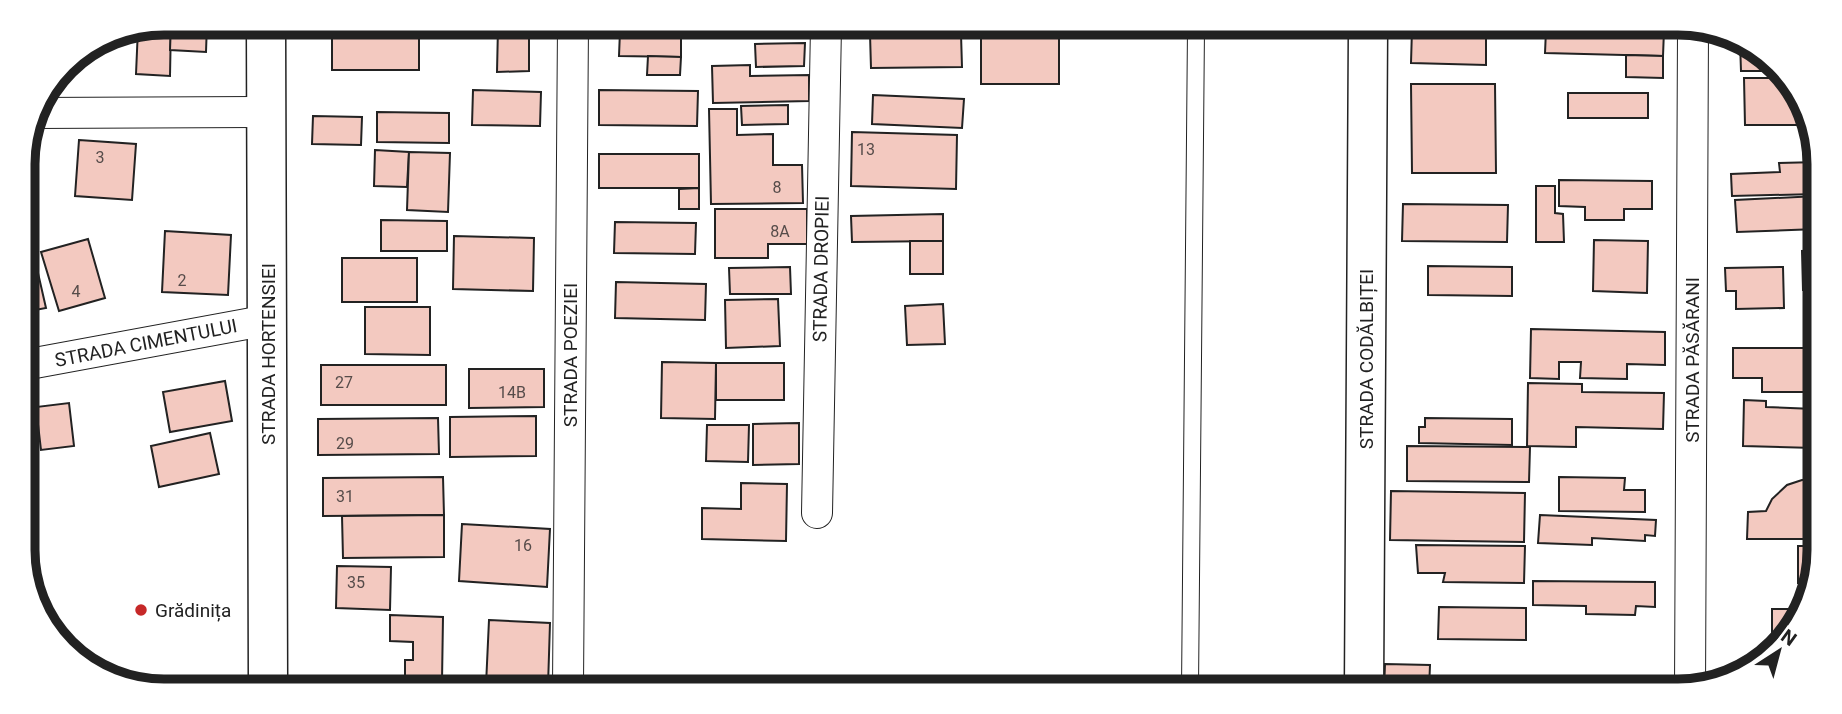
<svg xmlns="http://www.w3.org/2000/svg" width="1842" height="714" viewBox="0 0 1842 714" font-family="Roboto,sans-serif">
  <rect width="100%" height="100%" fill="#fff"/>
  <g fill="#f3c9c0" stroke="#222" stroke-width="2">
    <path d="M164,23h7l-1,53 -34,-2 2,-46z"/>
    <path d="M171,23h36l-1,29 -36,-2z"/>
    <path d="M712,25l99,1v6l-99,-1z"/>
    <path d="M332,27l87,1v42h-87z"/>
    <path d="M498,27h31v44l-32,1z"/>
    <rect x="981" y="27" width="78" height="57"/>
    <path d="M1412,29l74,1v35l-75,-2z"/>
    <path d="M1546,30h118l-1,26 -118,-3z"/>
    <path d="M620,31l61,2v24l-62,-1z"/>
    <path d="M870,34h91l1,33 -91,1z"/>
    <path d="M1740,42l40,29h-39z"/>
    <path d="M805,43l-1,23 -48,1 -1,-23z"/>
    <path d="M1626,55l37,1v22l-37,-1z"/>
    <path d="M648,56l33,1 -1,18h-33z"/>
    <path d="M750,65v11l59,-1v26l-96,2 -1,-37z"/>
    <path d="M1744,78h46l19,47h-64z"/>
    <path d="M1411,84h84l1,89h-84z"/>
    <path d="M473,90l68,2 -1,34 -68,-1z"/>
    <path d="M599,90l99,1 -1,35 -98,-1z"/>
    <rect x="1568" y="93" width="80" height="25"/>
    <path d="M873,95l91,4 -2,29 -90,-4z"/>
    <path d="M788,105v19l-46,1 -1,-19z"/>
    <path d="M709,109h28v26l36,-1v31h29l1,38 -92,1z"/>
    <path d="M377,112l72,1v30l-72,-1z"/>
    <path d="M313,116l49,1 -1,28 -49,-1z"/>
    <path d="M852,132l105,3 -1,54 -105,-3z"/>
    <path d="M79,140l57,4 -4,56 -57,-4z"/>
    <path d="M375,150l34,2 -2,35 -33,-1z"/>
    <path d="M409,152l41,1 -2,59 -41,-2z"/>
    <rect x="599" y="154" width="100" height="34"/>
    <path d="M1818,162l-1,32 -85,2 -1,-22 49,-2 -1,-9z"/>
    <path d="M1559,180l93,1v28h-28v11h-39v-13l-26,-1z"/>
    <path d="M1536,186h19v27l8,1 1,28h-28z"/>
    <path d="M699,188v21h-20v-20z"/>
    <path d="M1817,196v33l-80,3 -2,-32z"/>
    <path d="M1403,204l105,1 -1,37 -105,-1z"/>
    <path d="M715,209h92v35h-39v14h-53z"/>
    <path d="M943,214v27l-91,1 -1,-26z"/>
    <path d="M381,220l66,1v30h-66z"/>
    <path d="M615,222l81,1 -1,31 -81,-1z"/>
    <path d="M165,231l66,4 -3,60 -66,-3z"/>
    <path d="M454,236l80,2 -1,53 -80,-2z"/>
    <path d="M30,238l16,70 -22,4v-73z"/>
    <path d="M88,239l17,59 -46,13 -18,-59z"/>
    <path d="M1594,240l54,1 -1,52 -54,-2z"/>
    <rect x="910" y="241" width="33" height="33"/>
    <path d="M1817,250l-1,40h-13l-1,-39z"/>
    <rect x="342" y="258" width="75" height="44"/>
    <path d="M1428,266l84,1v29l-84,-1z"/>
    <path d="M790,267l1,27h-61l-1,-26z"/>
    <path d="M1783,267l1,41 -48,1v-18h-10l-1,-23z"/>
    <path d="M616,282l90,2 -1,36 -90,-2z"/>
    <path d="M778,299l2,47 -54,2 -1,-48z"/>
    <path d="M943,304l2,40 -38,1 -2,-39z"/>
    <path d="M365,307h65v48l-65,-1z"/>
    <path d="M1531,329l134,3v33l-38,-1v15l-47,-1 1,-16h-22v17l-29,-1z"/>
    <path d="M1733,348h82l-1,44h-52v-14h-29z"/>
    <path d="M662,362l54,1 -1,56 -54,-1z"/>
    <rect x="716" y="363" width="68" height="37"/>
    <rect x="321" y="365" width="125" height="40"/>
    <path d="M469,369h75v38l-75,1z"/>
    <path d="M225,381l7,40 -62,11 -7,-40z"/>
    <path d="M1528,383l54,1v8l82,1 -1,36 -87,-2v20l-49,-1z"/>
    <path d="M1744,400l22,1v6l48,2v39l-71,-2z"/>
    <path d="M69,403l5,43 -33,4 -5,-43z"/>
    <path d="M536,416v40l-86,1v-40z"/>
    <path d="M438,418l1,36 -121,1v-36z"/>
    <path d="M1425,418l87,1v26l-93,-2v-16h6z"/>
    <path d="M799,423v41l-46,1v-41z"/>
    <path d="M707,425h42l-1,37 -42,-1z"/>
    <path d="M210,433l9,41 -60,13 -8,-41z"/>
    <path d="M1407,446l123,1 -1,35 -122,-1z"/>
    <path d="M443,477l1,38 -121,1v-38z"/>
    <path d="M1559,477l66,1 -1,12h21v22l-86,-1z"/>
    <path d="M1813,479l-1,60h-65l1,-27 18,-1 6,-12 15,-14 15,-5z"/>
    <path d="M741,483l46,1 -1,57 -84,-2v-31l39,1z"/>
    <path d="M1391,491l134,2 -1,49 -134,-2z"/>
    <path d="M444,515v42l-101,1 -1,-42z"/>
    <path d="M1540,515l116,5 -1,16 -10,-1v6l-53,-3v7l-54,-2z"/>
    <path d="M462,524l88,5 -3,58 -88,-6z"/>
    <path d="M1416,545l109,1 -1,37 -81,-1 2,-9h-27z"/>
    <rect x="1798" y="546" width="14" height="37"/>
    <path d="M337,566l54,1 -1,43 -54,-2z"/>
    <path d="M1533,581l122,1v25l-19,-1 -1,9 -49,-1v-8l-53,-1z"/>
    <path d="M1439,607l87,1v32l-88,-1z"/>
    <path d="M1772,609h30l-30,42z"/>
    <path d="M390,615l53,2 -1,64 -37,-1v-20h8v-18l-23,-1z"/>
    <path d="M489,620l61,3 -2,63 -62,-1z"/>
    <path d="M1385,664l45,1 -1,25h-45z"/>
    <path d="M335,682l74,2v1h-74z"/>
  </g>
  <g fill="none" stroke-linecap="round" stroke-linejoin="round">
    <defs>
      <path id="service" d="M1190,689l6,-661"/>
      <g id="minor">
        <path d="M34,113l233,-1"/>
        <path d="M24,365l244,-45"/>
        <path d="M817,513l9,-487"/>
        <path d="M568,686l5,-661"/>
        <path d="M1690,690l3,-660"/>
      </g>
      <g id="tertiary">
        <path d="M266,23l2,661"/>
        <path d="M1364,689l4,-660"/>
      </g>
    </defs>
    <use href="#service" stroke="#222" stroke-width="18"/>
    <use href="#minor" stroke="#222" stroke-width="32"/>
    <use href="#tertiary" stroke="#222" stroke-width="41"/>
    <use href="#service" stroke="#fff" stroke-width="16"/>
    <use href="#minor" stroke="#fff" stroke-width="30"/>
    <use href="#tertiary" stroke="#fff" stroke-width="38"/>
  </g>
  <circle fill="#c62828" stroke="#fff" stroke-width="2.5" cx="141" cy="610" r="7"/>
  <g text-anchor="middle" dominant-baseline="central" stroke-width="5" stroke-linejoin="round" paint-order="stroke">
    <g font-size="16" fill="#564c4a">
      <text x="866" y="149">13</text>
      <text x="100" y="157">3</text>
      <text x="777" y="187">8</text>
      <text x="780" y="231">8A</text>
      <text x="182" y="280">2</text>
      <text x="76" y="291">4</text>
      <text x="344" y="382">27</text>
      <text x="512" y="392">14B</text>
      <text x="345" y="443">29</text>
      <text x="345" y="496">31</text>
      <text x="523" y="545">16</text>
      <text x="356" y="582">35</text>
    </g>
    <g font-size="19" fill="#222" stroke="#fff">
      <text transform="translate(821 269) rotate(-89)">STRADA DROPIEI</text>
      <text transform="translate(146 343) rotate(-11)">STRADA CIMENTULUI</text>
      <text transform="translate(268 354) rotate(-90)">STRADA HORTENSIEI</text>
      <text transform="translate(570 355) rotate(-90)">STRADA POEZIEI</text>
      <text transform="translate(1366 359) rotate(-90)">STRADA CODĂLBIȚEI</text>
      <text transform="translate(1692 360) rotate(-90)">STRADA PĂSĂRANI</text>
    </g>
    <g font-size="19" fill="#222" stroke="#fff" text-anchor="start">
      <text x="155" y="610">Grădinița</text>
    </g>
  </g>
  <path d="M0 0H1842V714H0ZM164 35H1678A129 129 0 0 1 1807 164V550A129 129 0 0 1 1678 679H164A129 129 0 0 1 35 550V164A129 129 0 0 1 164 35Z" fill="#fff" fill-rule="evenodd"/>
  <path fill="none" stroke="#222" stroke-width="9" d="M164 35H1678A129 129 0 0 1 1807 164V550A129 129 0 0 1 1678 679H164A129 129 0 0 1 35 550V164A129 129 0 0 1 164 35Z"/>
  <g transform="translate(1779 651) rotate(36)" stroke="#ffffff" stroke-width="5" paint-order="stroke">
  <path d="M0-5L12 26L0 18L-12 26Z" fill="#222222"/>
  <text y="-10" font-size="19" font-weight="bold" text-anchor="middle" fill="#222222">N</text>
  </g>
</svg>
